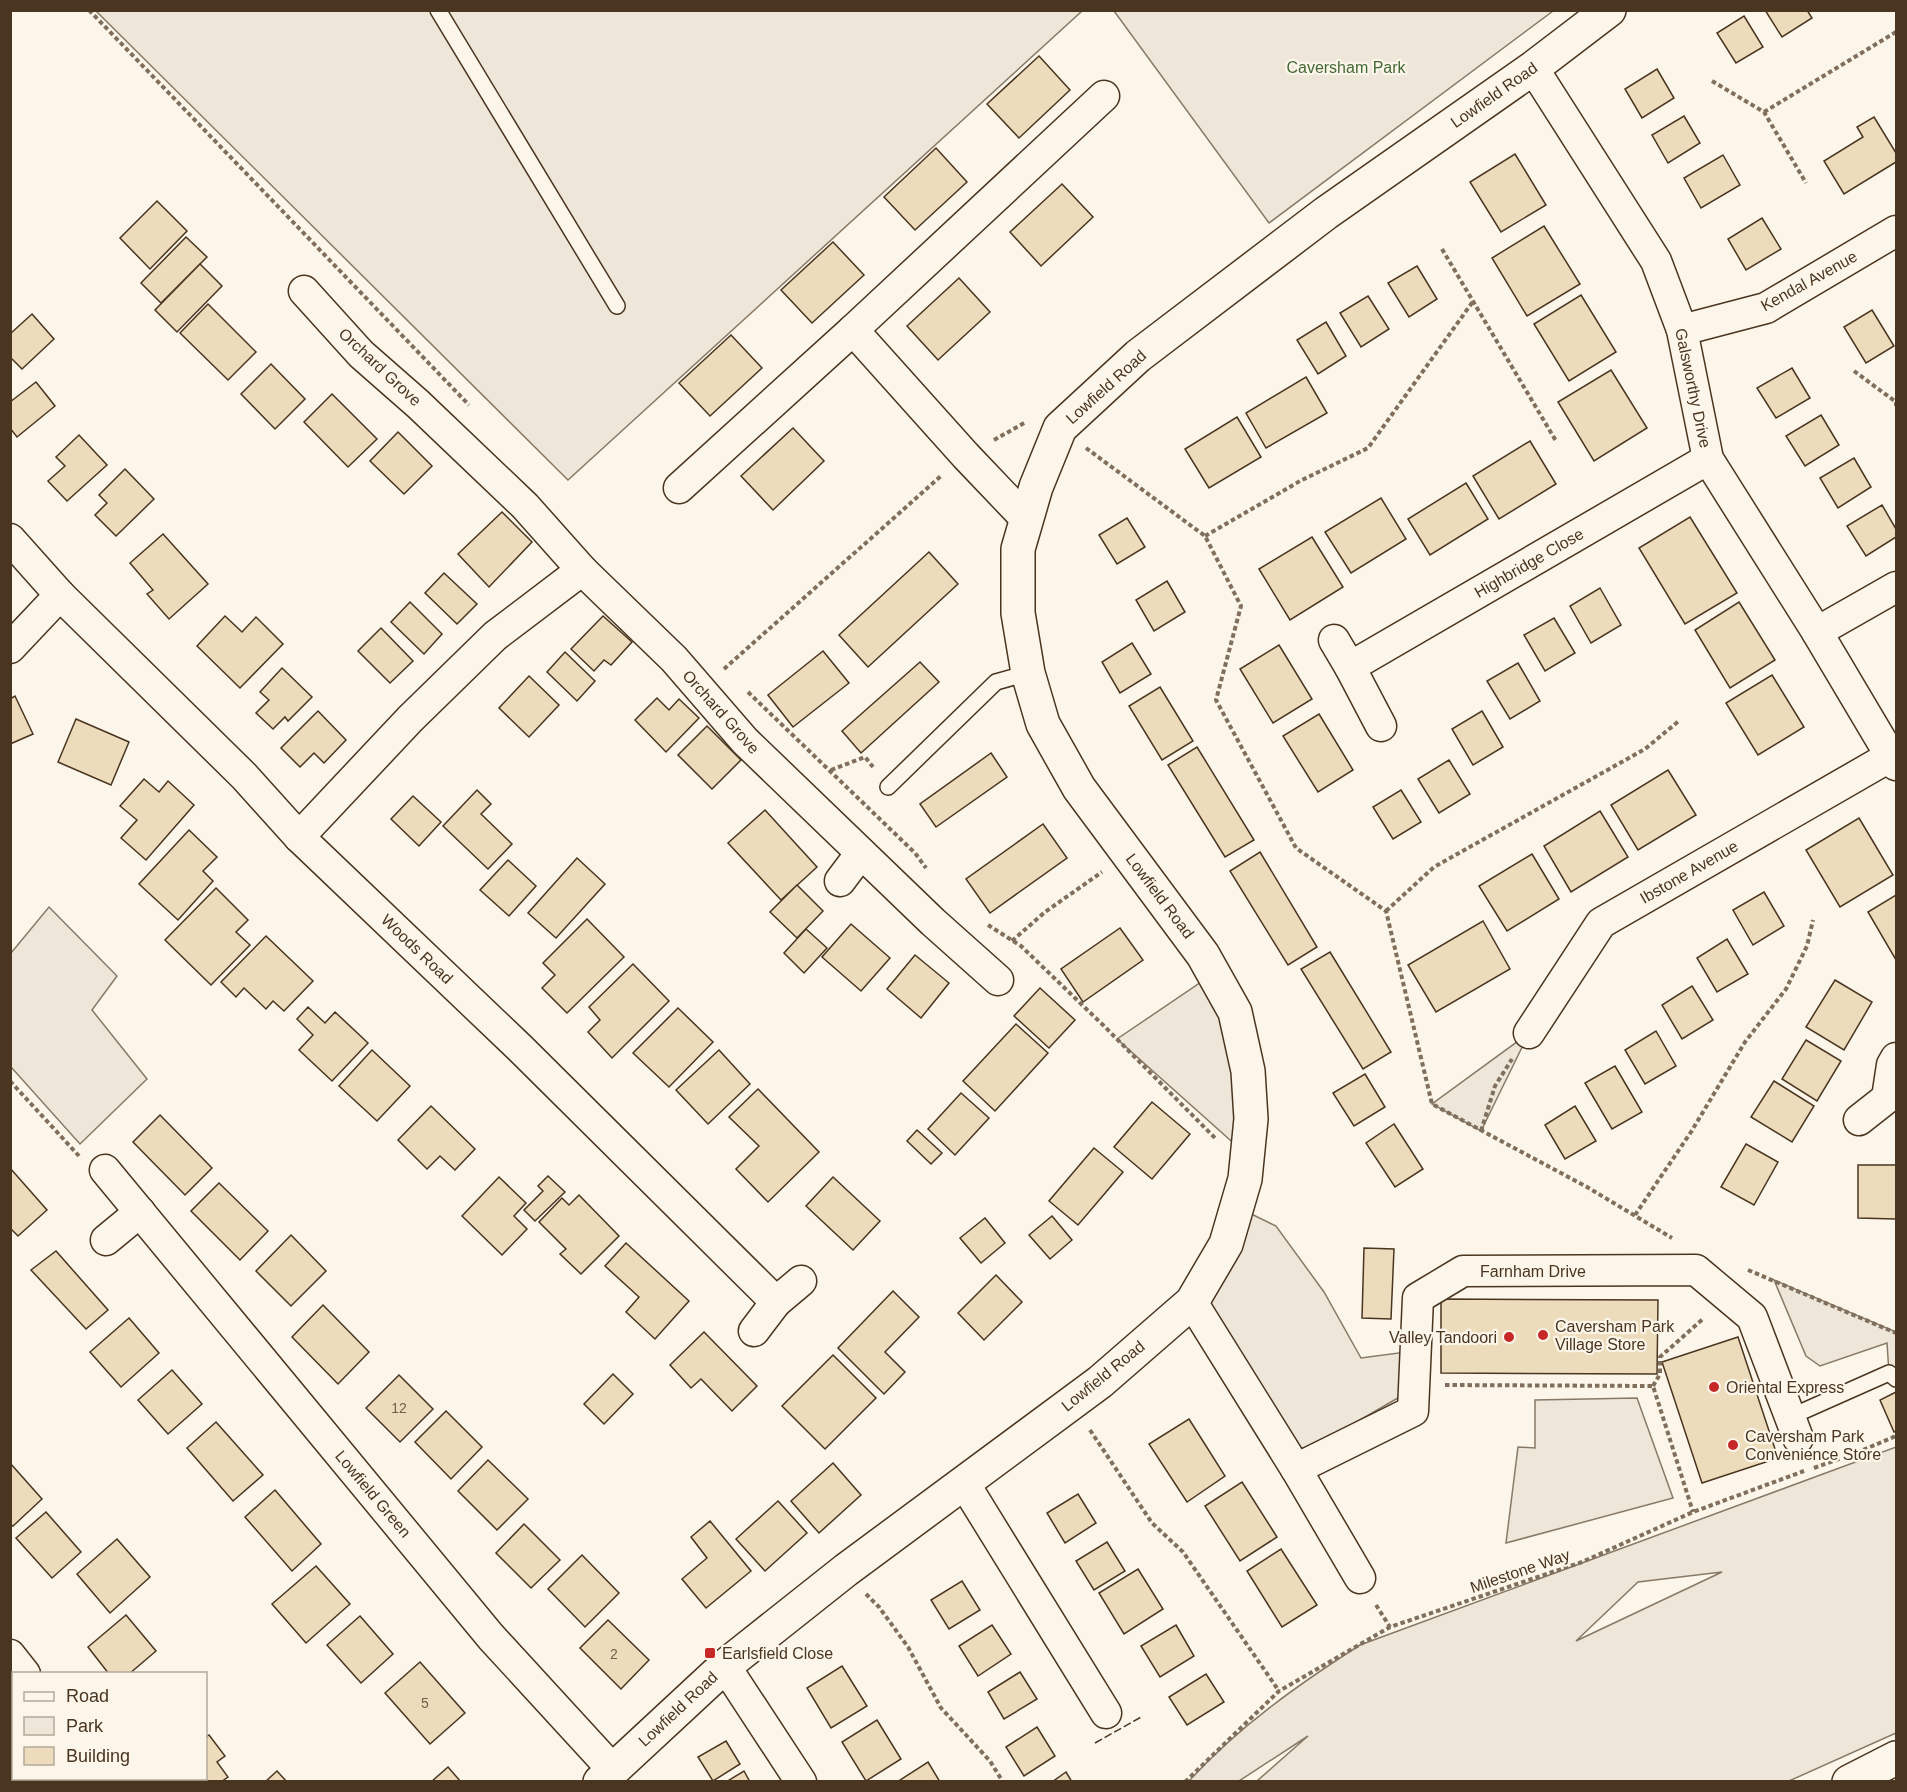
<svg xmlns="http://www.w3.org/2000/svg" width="1907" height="1792" viewBox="0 0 1907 1792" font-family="Arial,sans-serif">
  <rect width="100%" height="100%" fill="#fbf6e9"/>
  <g fill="#ede6d9" stroke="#887966" stroke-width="1.5" fill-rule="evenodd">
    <path d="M96,11h986l-514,469z"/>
    <path d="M1114,11h439l-284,212z"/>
    <path d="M49,907l68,69 -25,34 55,69 -67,65 -69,-77v-114z"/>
    <path d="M1213,974l35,182 -131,-117z"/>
    <path d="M1529,1033l-48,98 -49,-27z"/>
    <path d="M1237,1207l39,19 48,66 37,66 45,-6 -3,43 -91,53h-29l-91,-146z"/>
    <path d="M1774,1280l122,52v38l-7,3 -2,-30 -67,23 -14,-10z"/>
    <path d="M1637,1398l36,100 -167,45 12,-96 17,1v-48z"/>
    <path d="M1896,1447v286l-107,48h-532l51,-45 -69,45h-50c49,-54 110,-97 171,-136zM1722,1572l-146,69 62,-59z"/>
  </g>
  <g fill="#ecdcbc" stroke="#4a3520" stroke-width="1.5">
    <path d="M1765,10h42l5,8 -30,19z"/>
    <path d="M1744,16l19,31 -27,16 -19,-30z"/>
    <path d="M1039,56l31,34 -51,48 -32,-34z"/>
    <path d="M1657,69l17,29 -32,20 -17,-29z"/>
    <path d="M1684,116l16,27 -32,20 -16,-28z"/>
    <path d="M1874,117l22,36v9l-52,32 -20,-33 39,-24 -6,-10z"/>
    <path d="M936,148l31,34 -52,48 -31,-33z"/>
    <path d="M1515,154l31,51 -45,27 -31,-50z"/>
    <path d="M1723,155l17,30 -39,23 -17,-30z"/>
    <path d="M1062,184l31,33 -52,49 -31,-34z"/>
    <path d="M157,201l30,30 -37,38 -30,-31z"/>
    <path d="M1762,218l19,31 -35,21 -18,-31z"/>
    <path d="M1544,226l36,58 -53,32 -35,-58z"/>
    <path d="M186,237l21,20 -46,46 -20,-20z"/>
    <path d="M833,242l31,33 -52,48 -31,-33z"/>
    <path d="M200,264l22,22 -45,46 -22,-22z"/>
    <path d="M1417,266l20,33 -28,18 -21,-34z"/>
    <path d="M959,278l31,34 -52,48 -31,-34z"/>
    <path d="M1581,295l35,57 -47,29 -35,-57z"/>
    <path d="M1368,296l21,33 -28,18 -21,-34z"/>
    <path d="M208,304l48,48 -28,28 -48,-47z"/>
    <path d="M1872,310l22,36 -28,17 -22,-36z"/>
    <path d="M32,314l22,25 -32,30 -12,-12v-23z"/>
    <path d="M1326,322l20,34 -28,18 -21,-34z"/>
    <path d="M731,335l31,33 -52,48 -31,-33z"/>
    <path d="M271,364l34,35 -30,30 -34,-35z"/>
    <path d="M1792,368l18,30 -34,20 -19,-30z"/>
    <path d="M1611,370l36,58 -53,33 -36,-59z"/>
    <path d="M1306,377l21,36 -61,35 -20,-35z"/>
    <path d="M36,382l19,24 -38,31 -7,-9v-26z"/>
    <path d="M332,394l45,45 -29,28 -44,-45z"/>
    <path d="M1821,415l18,30 -34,21 -19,-30z"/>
    <path d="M1237,417l24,40 -52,31 -24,-39z"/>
    <path d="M793,428l31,33 -51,49 -32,-34z"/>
    <path d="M398,432l34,34 -28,28 -34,-33z"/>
    <path d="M79,435l28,30 -40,36 -19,-20 17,-15 -9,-9z"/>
    <path d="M1530,441l26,43 -57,35 -26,-43z"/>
    <path d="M1854,458l17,29 -33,21 -18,-30z"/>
    <path d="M125,469l29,30 -38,37 -21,-21 12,-12 -8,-8z"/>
    <path d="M1466,483l22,36 -58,36 -22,-36z"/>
    <path d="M1381,498l25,41 -55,34 -26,-41z"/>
    <path d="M1882,505l14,24v8l-30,19 -19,-30z"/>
    <path d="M502,512l30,30 -43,45 -31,-33z"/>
    <path d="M1690,517l47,76 -52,31 -46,-76z"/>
    <path d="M1127,518l18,29 -28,17 -18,-29z"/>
    <path d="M163,534l45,50 -39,35 -22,-25 6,-4 -23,-27z"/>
    <path d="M1312,537l31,50 -53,33 -31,-51z"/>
    <path d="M929,552l29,32 -90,83 -29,-32z"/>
    <path d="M444,573l33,31 -20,20 -32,-31z"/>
    <path d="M1167,581l18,31 -31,19 -18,-31z"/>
    <path d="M1600,588l21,37 -30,18 -21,-37z"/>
    <path d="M410,602l32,32 -18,20 -33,-32z"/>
    <path d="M1739,602l36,58 -45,28 -35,-58z"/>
    <path d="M225,616l17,16 14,-15 27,27 -43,44 -43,-42z"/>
    <path d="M603,616l29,26 -21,23 -7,-5 -10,11 -23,-22z"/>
    <path d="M1554,618l21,35 -30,18 -21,-36z"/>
    <path d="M381,628l32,33 -23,22 -32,-32z"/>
    <path d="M1132,643l19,31 -31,19 -18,-31z"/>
    <path d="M1279,645l33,54 -39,24 -33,-54z"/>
    <path d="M823,651l26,32 -56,44 -25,-32z"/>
    <path d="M565,652l30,29 -18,20 -30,-29z"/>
    <path d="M920,662l19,20 -78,71 -19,-22z"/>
    <path d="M1518,663l22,38 -30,18 -23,-38z"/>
    <path d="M282,668l30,29 -24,24 -3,-4 -12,12 -17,-16 13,-13 -9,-8z"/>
    <path d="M1772,675l32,52 -46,28 -32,-52z"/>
    <path d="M529,676l30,29 -30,32 -30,-29z"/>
    <path d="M1160,687l33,54 -31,19 -33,-54z"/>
    <path d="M15,696l18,38 -23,10v-45z"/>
    <path d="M657,698l12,12 10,-11 20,19 -33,34 -31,-32z"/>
    <path d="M318,711l28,29 -22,23 -10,-10 -14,14 -19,-19z"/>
    <path d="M1482,711l21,36 -30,18 -21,-36z"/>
    <path d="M1319,714l34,56 -35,22 -35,-56z"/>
    <path d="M76,719l53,23 -18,43 -53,-23z"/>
    <path d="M707,726l34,34 -29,29 -34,-34z"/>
    <path d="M1197,747l57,93 -29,17 -57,-92z"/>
    <path d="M991,753l16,24 -71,50 -16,-23z"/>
    <path d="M1449,760l21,34 -31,19 -21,-34z"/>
    <path d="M1668,770l28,45 -58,35 -27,-45z"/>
    <path d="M144,779l15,13 9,-11 26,24 -48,55 -25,-22 16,-18 -17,-14z"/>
    <path d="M477,790l14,14 -10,10 31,30 -24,25 -45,-43z"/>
    <path d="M1401,790l20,32 -28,17 -20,-32z"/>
    <path d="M413,796l28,26 -22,24 -28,-27z"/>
    <path d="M765,810l52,57 -36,33 -53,-57z"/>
    <path d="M1600,811l28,46 -57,35 -27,-46z"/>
    <path d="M1859,818l34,57 -53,32 -34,-57z"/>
    <path d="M1043,824l24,34 -77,55 -24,-34z"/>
    <path d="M189,830l28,27 -14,14 10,10 -35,39 -39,-36z"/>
    <path d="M1260,852l57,95 -29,18 -58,-94z"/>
    <path d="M1532,854l27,45 -52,32 -28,-45z"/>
    <path d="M577,858l28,26 -49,54 -28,-25z"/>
    <path d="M508,860l28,26 -27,30 -29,-26z"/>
    <path d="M797,885l26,26 -26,27 -27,-26z"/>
    <path d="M216,888l32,32 -12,12 14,13 -39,40 -46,-45z"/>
    <path d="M1764,892l20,34 -31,19 -20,-35z"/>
    <path d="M1896,895v65l-28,-48z"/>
    <path d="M587,919l37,38 -57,56 -25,-25 13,-13 -12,-12z"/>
    <path d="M1483,921l27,48 -74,43 -28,-47z"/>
    <path d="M851,924l39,34 -29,33 -39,-34z"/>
    <path d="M1120,928l23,32 -60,42 -22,-33z"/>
    <path d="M806,929l21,19 -23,25 -20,-20z"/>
    <path d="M266,936l47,45 -29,30 -11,-10 -7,8 -22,-21 -8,9 -15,-15z"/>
    <path d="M1727,939l21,35 -31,18 -20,-34z"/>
    <path d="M1330,952l61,100 -28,17 -62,-100z"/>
    <path d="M915,955l34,28 -28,35 -34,-29z"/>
    <path d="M633,964l36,37 -57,57 -24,-26 12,-12 -11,-13z"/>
    <path d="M1835,980l37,22 -28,48 -38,-23z"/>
    <path d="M1692,986l21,34 -31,19 -20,-34z"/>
    <path d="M1040,988l35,32 -26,28 -35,-32z"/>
    <path d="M308,1007l17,16 10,-11 33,31 -36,38 -33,-31 14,-15 -16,-16z"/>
    <path d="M678,1008l35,34 -44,45 -36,-34z"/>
    <path d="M1016,1024l32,29 -53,58 -32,-30z"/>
    <path d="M1656,1031l20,35 -31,18 -20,-34z"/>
    <path d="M1806,1040l35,21 -24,40 -35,-22z"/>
    <path d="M372,1050l38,36 -33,35 -38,-35z"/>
    <path d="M719,1050l31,34 -42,40 -32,-34z"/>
    <path d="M1615,1066l27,46 -30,17 -27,-46z"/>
    <path d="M1365,1074l20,33 -31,19 -21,-33z"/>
    <path d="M1774,1081l40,25 -22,36 -41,-25z"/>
    <path d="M758,1089l61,63 -51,50 -32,-33 23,-23 -30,-29z"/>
    <path d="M961,1093l28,25 -34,37 -27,-26z"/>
    <path d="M1152,1102l38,32 -38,45 -38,-32z"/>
    <path d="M431,1106l44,43 -20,21 -15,-14 -13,13 -29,-29z"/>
    <path d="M1575,1106l21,35 -31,18 -20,-34z"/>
    <path d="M160,1115l52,53 -27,27 -52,-53z"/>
    <path d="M1394,1124l29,45 -28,18 -29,-44z"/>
    <path d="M917,1130l25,23 -11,11 -24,-23z"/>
    <path d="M1746,1144l32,18 -24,43 -33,-18z"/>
    <path d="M1094,1148l29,24 -45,53 -29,-24z"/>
    <path d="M1858,1165h38v54l-38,-1z"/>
    <path d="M10,1168l37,42 -29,26 -8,-8z"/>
    <path d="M548,1176l17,16 -30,29 -11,-11 19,-19 -5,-5z"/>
    <path d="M499,1177l27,26 -12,13 13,13 -25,26 -40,-39z"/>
    <path d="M833,1177l47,44 -27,29 -47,-44z"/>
    <path d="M219,1183l49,48 -28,29 -49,-49z"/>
    <path d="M579,1195l40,41 -38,38 -21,-20 6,-5 -27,-27 23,-24 7,7z"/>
    <path d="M1052,1216l20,24 -22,19 -21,-24z"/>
    <path d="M985,1218l20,25 -24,20 -21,-25z"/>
    <path d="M291,1235l35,36 -35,35 -35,-35z"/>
    <path d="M626,1243l63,58 -34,38 -29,-27 13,-15 -34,-31z"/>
    <path d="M1364,1248l30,1 -3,70 -29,-1z"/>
    <path d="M56,1251l52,59 -22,19 -55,-59z"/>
    <path d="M996,1275l26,27 -38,38 -26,-27z"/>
    <path d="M893,1291l26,26 -34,35 20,20 -21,22 -46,-46z"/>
    <path d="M1441,1299l217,1 -1,74 -216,-1z"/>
    <path d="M323,1305l46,47 -31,32 -46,-47z"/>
    <path d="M129,1318l30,35 -38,34 -31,-35z"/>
    <path d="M704,1332l53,54 -25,25 -31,-32 -10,9 -21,-23z"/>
    <path d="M1738,1337l40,121 -76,25 -40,-121z"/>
    <path d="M833,1355l43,43 -51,51 -43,-43z"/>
    <path d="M172,1370l30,34 -34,30 -30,-34z"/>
    <path d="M613,1374l20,20 -29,30 -20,-20z"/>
    <path d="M399,1375l34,34 -33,33 -34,-34z"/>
    <path d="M1896,1392v39l-2,1 -14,-32z"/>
    <path d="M446,1411l36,36 -31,32 -36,-37z"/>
    <path d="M1189,1419l36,57 -38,26 -38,-58z"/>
    <path d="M216,1422l47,53 -30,26 -46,-53z"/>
    <path d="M488,1460l40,39 -31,31 -39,-39z"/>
    <path d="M10,1463l32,36 -29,27 -3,-2z"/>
    <path d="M833,1463l28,32 -42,38 -28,-32z"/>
    <path d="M1242,1482l35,55 -37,24 -35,-55z"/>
    <path d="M275,1490l46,54 -29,27 -47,-54z"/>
    <path d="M1078,1494l18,29 -31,20 -18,-30z"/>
    <path d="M778,1501l29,32 -42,38 -29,-32z"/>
    <path d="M46,1512l35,40 -29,26 -36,-40z"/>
    <path d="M710,1521l41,50 -45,37 -24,-29 25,-21 -16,-21z"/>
    <path d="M524,1524l36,36 -29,28 -35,-35z"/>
    <path d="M117,1539l33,38 -40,36 -33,-39z"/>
    <path d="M1107,1542l18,29 -31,19 -18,-29z"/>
    <path d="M1281,1549l36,56 -35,22 -35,-56z"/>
    <path d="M582,1555l37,38 -34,34 -37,-38z"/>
    <path d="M316,1566l34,38 -44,39 -34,-39z"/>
    <path d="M1138,1569l25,40 -39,25 -25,-41z"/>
    <path d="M962,1581l18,29 -31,19 -18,-29z"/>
    <path d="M126,1615l30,36 -27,23h-20l-21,-27z"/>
    <path d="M360,1616l33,38 -32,29 -34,-38z"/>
    <path d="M608,1620l41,40 -28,29 -41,-41z"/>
    <path d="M992,1625l19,29 -33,22 -19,-30z"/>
    <path d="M1176,1625l18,31 -34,21 -19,-31z"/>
    <path d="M420,1662l45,51 -35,31 -45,-51z"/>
    <path d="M842,1666l25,40 -36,22 -24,-40z"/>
    <path d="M1020,1672l17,27 -33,20 -16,-27z"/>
    <path d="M1206,1674l18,28 -37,23 -18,-28z"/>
    <path d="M877,1720l24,39 -35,22 -24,-39z"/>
    <path d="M1037,1727l18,29 -31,20 -18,-29z"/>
    <path d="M209,1735l16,21 -8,6 11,15 -7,5h-29l-2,-4h16v-41z"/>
    <path d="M726,1741l14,23 -27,17 -15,-24z"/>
    <path d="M928,1762l12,20h-43z"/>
    <path d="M448,1767l13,15h-30z"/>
    <path d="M277,1771l10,11h-22z"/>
    <path d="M744,1771l6,11h-24z"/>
    <path d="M1066,1772l6,10h-20z"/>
  </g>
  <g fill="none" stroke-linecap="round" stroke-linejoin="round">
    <defs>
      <g id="lane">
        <path d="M438,10l179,296"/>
        <path d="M888,787l108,-105 32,-9"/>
        <path d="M1790,1417l99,-44 7,6"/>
      </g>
      <g id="street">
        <path d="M1533,68l123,193 26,69 26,129 109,173 79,133"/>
        <path d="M1682,330l84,-22 130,-77"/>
        <path d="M679,488l174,-158"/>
        <path d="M1027,520l-61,-64 -113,-126 251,-234"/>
        <path d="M10,539l50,56"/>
        <path d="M582,570l92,89 71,82 188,181 65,58"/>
        <path d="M1817,632l79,-45"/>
        <path d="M1334,640l16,27"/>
        <path d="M10,648l50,-53 184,181 55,61 221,211 256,254 -22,29"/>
        <path d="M1381,726l-31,-59 358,-208"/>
        <path d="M299,837l111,-118 85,-83 87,-66 -57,-64 -107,-102 -57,-50 -57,-63"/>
        <path d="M840,881l21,-28"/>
        <path d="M1529,1033l72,-110 290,-167"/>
        <path d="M1859,1120l28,-22 5,-33 4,-7"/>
        <path d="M105,1170l386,467 122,133"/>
        <path d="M106,1240l34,-28"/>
        <path d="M776,1302l25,-21"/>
        <path d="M1192,1302l104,167 64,109"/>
        <path d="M1296,1469l117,-58 5,-113 45,-27 233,-1 56,47 46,121"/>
        <path d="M964,1483l142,230"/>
        <path d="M10,1655l15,19"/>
        <path d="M725,1666l76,116"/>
        <path d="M107,1778l2,4"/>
      </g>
      <g id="secondary">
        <path d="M600,1782l125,-116 121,-96 254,-188 92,-80 34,-58 19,-65 6,-60 -3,-48 -13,-59 -32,-57 -124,-167 -36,-64 -15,-51 -10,-60v-64l18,-62 24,-59 78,-72 188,-143 207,-145 76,-58"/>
        <path d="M1849,1782l47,-24"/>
      </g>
    </defs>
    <use href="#lane" stroke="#4a3520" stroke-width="18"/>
    <use href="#street" stroke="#4a3520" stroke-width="33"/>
    <use href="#secondary" stroke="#4a3520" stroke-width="36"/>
    <g stroke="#7f6f5c" stroke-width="4" stroke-dasharray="4.5 3" stroke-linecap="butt">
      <path d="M89,10l380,395"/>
      <path d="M1712,81l52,31 42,71"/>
      <path d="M1764,112l132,-80"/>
      <path d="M1442,249l114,192"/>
      <path d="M1854,371l42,31v4"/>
      <path d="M994,440l32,-18"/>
      <path d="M1086,448l119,88 36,70 -25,94 80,148 90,63 46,193 155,83 85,51"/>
      <path d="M1205,536l95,-55 68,-33 106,-148"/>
      <path d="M724,669l217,-193"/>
      <path d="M748,692l167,161 11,15"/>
      <path d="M831,770l34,-13 8,10"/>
      <path d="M1386,911l48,-44 211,-118 35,-29"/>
      <path d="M988,925l33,21 82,79 113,114"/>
      <path d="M1012,941l33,-29 57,-40"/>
      <path d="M10,1081l69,75"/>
      <path d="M1481,1131l14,-45 17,-27"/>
      <path d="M1635,1215l56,-83 54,-90 41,-53 21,-43 6,-26"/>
      <path d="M1748,1270l148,63"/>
      <path d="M1445,1385l208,1 40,126"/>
      <path d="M1653,1386l7,-12v-17l44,-39"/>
      <path d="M1090,1430l62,93 31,29 96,139"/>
      <path d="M1814,1468l42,-15 40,-17"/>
      <path d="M866,1594l13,13 29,40 33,61 49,53 13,21"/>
      <path d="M1376,1605l14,22"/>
      <path d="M1185,1782l94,-91 111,-64 192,-65 111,-50 111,-41"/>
    </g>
    <use href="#lane" stroke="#fbf6e9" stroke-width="15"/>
    <use href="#street" stroke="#fbf6e9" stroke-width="30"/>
    <use href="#secondary" stroke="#fbf6e9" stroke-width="33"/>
    <path stroke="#4a3520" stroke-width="1.5" stroke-dasharray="8 3" stroke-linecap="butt" d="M1095,1743l48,-27"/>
  </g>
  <g fill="#c62828" stroke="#fbf6e9" stroke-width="2">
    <circle cx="1543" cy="1335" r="6"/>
    <circle cx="1509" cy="1337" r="6"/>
    <circle cx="1714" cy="1387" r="6"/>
    <circle cx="1733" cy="1445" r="6"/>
    <rect x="704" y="1647" width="12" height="12" rx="3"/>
  </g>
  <g text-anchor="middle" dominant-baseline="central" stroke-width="4.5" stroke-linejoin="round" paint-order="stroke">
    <g font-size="14" fill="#725f47">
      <text x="399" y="1408">12</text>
      <text x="614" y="1654">2</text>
      <text x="425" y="1703">5</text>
    </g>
    <g font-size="16" fill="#436837" stroke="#fbf6e9">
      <text x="1346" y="67">Caversham Park</text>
    </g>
    <g font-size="16" fill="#4a3520" stroke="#fbf6e9">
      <text transform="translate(1494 95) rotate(-35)">Lowfield Road</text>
      <text transform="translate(1809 281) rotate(-29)">Kendal Avenue</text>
      <text transform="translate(380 367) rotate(43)">Orchard Grove</text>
      <text transform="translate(1106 387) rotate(-42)">Lowfield Road</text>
      <text transform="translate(1693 388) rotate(78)">Galsworthy Drive</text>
      <text transform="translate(1529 563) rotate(-30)">Highbridge Close</text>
      <text transform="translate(721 712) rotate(48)">Orchard Grove</text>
      <text transform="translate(1689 872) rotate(-30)">Ibstone Avenue</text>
      <text transform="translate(1160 896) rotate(53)">Lowfield Road</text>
      <text transform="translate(417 949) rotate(44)">Woods Road</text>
      <text x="1533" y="1271">Farnham Drive</text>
      <text transform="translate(1103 1376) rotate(-39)">Lowfield Road</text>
      <text transform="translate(373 1494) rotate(50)">Lowfield Green</text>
      <text transform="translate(1520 1571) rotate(-19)">Milestone Way</text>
      <text transform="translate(678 1709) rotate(-43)">Lowfield Road</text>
    </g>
    <g font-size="16" fill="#4a3520" stroke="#fbf6e9" text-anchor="start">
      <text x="1555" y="1326">Caversham Park<tspan x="1555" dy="18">Village Store</tspan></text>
      <text x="1497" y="1337" text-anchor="end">Valley Tandoori</text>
      <text x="1726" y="1387">Oriental Express</text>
      <text x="1745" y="1436">Caversham Park<tspan x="1745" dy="18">Convenience Store</tspan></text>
      <text x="722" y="1653">Earlsfield Close</text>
    </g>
  </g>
  <rect width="1907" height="1792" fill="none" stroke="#4a3520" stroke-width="24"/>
  <rect x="12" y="1672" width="195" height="108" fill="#fbf6e9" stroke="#b4a999" stroke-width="1.5"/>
  <rect x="24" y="1692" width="30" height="9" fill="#fbf6e9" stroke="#b4a999" stroke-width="1.5"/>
  <text x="66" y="1702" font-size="18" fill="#4a3520">Road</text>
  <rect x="24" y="1717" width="30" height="18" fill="#ede6d9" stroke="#b4a999" stroke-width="1.5"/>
  <text x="66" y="1732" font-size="18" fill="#4a3520">Park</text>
  <rect x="24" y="1747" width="30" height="18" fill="#ecdcbc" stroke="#b4a999" stroke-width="1.5"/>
  <text x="66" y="1762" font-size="18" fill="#4a3520">Building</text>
</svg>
